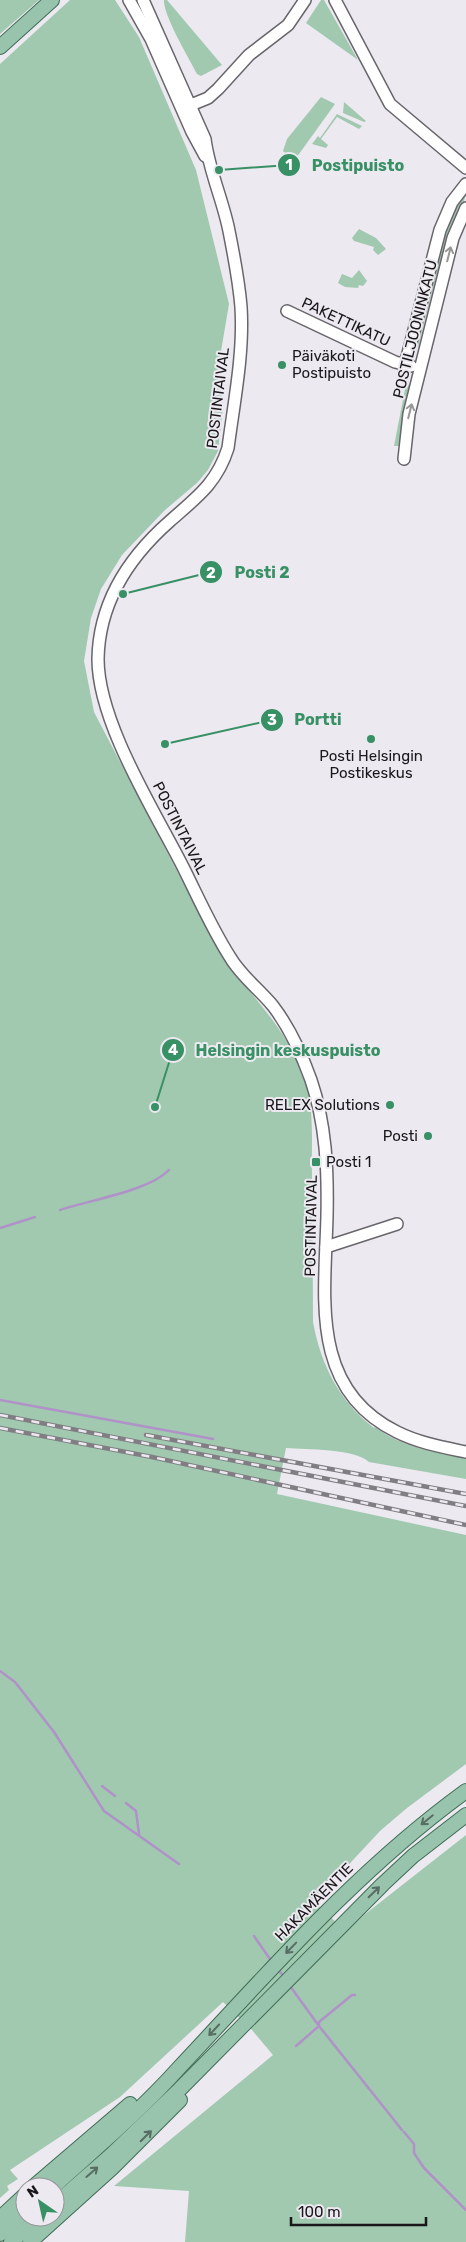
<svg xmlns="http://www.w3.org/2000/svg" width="466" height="2242" viewBox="0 0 466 2242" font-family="Rubik,sans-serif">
  <rect width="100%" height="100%" fill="#ede9f0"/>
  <g fill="#a0c9b0">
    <path d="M0,0h39l-39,34z"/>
    <path d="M70,0h45l24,37 57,133 33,134 -11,65 5,38 -5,44 -10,19 -11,13 -32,27 -43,45 -21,34 -10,29 -7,43 10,51 127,243c27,37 60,68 79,111 16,33 11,75 12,112 0,48 1,96 1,144 8,43 26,79 61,106l1,-1c26,20 60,25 91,31v21l-97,-17c-15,-14 -62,-12 -83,-14l-9,46 189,41v229l-59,44 -27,23 -41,44 -8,1 -1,12 -14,15 30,29 18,-17 102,-80v407h-281l4,-51 -75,-5 159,-131 -21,-25 -29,-28 -103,95 -110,73 8,9 -11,7 2,4 -9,8v-2134z"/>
    <path d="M164,0h3l55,65 -21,11 -4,-2c-8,-16 -34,-59 -33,-74z"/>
    <path d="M321,0h3l34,60 -52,-37z"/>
    <path d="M321,97l14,7 -41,57 -11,-10 4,-12z"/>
    <path d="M344,102l22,19 -2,1 -21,-9z"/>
    <path d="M337,114l25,12 -3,3 -22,-12 -16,22 7,6 -2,3 -14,-4 6,-8 2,2z"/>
    <path d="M466,190c0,15 -13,31 -18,46 -11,37 -21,74 -30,112l-2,-1c13,-52 19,-112 50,-157z"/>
    <path d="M359,229l17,9 10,11 -8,6 -5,-5 1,-3 -20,-6 -2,-3z"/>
    <path d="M359,270l8,11 -4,5 -4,-1 -1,3 -13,-1 -7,-4 4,-9 10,4z"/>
    <path d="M406,384l5,1 -12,61h-5z"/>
  </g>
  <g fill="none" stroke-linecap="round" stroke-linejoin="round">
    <g stroke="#b092c8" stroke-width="2.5">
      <path d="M60,1210c29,-10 89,-19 109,-40"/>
      <path d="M0,1228l35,-11"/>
      <path d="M0,1400l213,39"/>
      <path d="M0,1671l15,11 39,50 50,79 75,53"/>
      <path d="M102,1786l13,10"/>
      <path d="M126,1803l10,8 3,23"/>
      <path d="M254,1936l18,26"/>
      <path d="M277,1968l7,9"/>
      <path d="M290,1986l29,40"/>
      <path d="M319,2025v-3l33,-27h3"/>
      <path d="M296,2046l23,-20 83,104"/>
      <path d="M404,2132l10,12v9l10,15 42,42"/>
    </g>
    <defs>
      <g id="minor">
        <path d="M129,0l22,39 41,93 13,24"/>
        <path d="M143,0l62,139c4,32 18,61 24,92 5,25 10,51 12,76 3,46 -7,95 -13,141 -11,35 -31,49 -58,73 -41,36 -71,81 -72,138 0,63 56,151 85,208 15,30 29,62 47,90 11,19 29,32 43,49 16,21 29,49 38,74 15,44 17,90 16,136 -2,81 -18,173 70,216 22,11 45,15 69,20"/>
        <path d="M335,0l55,104 76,64"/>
        <path d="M186,107l22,-9 10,-9 31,-34 39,-30 17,-25"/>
        <path d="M287,311l108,51 16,4"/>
        <path d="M405,365l35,-135 12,-28 14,-18"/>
        <path d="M404,459l5,-45 44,-176 13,-30"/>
        <path d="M326,1247l71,-23"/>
      </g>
      <g id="major">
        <path d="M0,47l52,-47"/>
        <path d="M33,2187l97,-83"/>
        <path d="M53,2187c42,-38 86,-75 124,-117 92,-98 180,-200 289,-279"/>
        <path d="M55,2204l55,-48 69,-66 204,-206 30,-28 53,-41"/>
        <path d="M0,2218l25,-23"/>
        <path d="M0,2234l25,-22"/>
        <path d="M11,2242l29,-25"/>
        <path d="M30,2242l82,-74 68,-68"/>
      </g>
    </defs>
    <use href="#minor" stroke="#68656b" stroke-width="14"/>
    <use href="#major" stroke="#3f6d54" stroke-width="16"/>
    <use href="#minor" stroke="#fff" stroke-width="11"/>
    <use href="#major" stroke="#98c3ac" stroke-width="14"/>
    <defs>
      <g id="rail">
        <path d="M0,1415l466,91"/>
        <path d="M0,1428l152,29 314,68"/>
        <path d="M146,1435l320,59"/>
      </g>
    </defs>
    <use href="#rail" stroke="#817e83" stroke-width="4.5"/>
    <use href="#rail" stroke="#ede9f0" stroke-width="2.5" stroke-dasharray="8" stroke-linecap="butt"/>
  </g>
  <defs><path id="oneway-shaft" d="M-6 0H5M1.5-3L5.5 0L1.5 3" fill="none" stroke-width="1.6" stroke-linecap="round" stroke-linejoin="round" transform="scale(1.25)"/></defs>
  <g stroke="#989798">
    <use href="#oneway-shaft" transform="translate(449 254) rotate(-76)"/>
    <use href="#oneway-shaft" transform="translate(410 411) rotate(-76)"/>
  </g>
  <g stroke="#586d63">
    <use href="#oneway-shaft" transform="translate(427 1820) rotate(141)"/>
    <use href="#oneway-shaft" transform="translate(374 1892) rotate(-44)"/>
    <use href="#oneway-shaft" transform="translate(291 1948) rotate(134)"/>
    <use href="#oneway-shaft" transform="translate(214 2030) rotate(133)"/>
    <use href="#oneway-shaft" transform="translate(146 2136) rotate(-45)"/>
    <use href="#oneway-shaft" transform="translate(92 2172) rotate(-41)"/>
  </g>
  <g fill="#389065" stroke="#ede9f0" stroke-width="2">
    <circle cx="282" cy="365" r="5"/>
    <circle cx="371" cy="739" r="5"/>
    <circle cx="390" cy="1105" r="5"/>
    <circle cx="428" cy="1136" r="5"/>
    <rect x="311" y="1157" width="10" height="10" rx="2.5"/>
  </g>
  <g text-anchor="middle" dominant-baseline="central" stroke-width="4" stroke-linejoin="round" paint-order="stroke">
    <g font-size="15" fill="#19171a" stroke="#ede9f0">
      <text transform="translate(346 322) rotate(25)">PAKETTIKATU</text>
      <text transform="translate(415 329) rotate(-76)">POSTILJOONINKATU</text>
      <text transform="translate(218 398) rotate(-83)">POSTINTAIVAL</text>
      <text transform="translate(180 828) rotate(63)">POSTINTAIVAL</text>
      <text transform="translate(311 1226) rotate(-89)">POSTINTAIVAL</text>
      <text transform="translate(314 1902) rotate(-45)">HAKAMÄENTIE</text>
    </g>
    <g font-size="15" fill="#19171a" stroke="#ede9f0" text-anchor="start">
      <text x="292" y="356">Päiväkoti<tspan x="292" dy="17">Postipuisto</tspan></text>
      <text x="371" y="756" text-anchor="middle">Posti Helsingin<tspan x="371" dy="17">Postikeskus</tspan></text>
      <text x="380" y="1105" text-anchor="end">RELEX Solutions</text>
      <text x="418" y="1136" text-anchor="end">Posti</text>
      <text x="326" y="1162">Posti 1</text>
    </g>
  </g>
  <path fill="none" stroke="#389065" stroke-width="2" d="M219 170L289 165M123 594L211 572M165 744L272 720M155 1107L173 1050"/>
  <g fill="#389065" stroke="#ede9f0" stroke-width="2">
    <circle cx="219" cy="170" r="5"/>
    <circle cx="123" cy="594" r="5"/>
    <circle cx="165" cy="744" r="5"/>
    <circle cx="155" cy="1107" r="5"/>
    <circle cx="289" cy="165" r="12"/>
    <circle cx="211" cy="572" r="12"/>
    <circle cx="272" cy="720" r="12"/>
    <circle cx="173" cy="1050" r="12"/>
  </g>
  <g font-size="15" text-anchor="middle" font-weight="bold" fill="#fff">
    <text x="289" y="170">1</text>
    <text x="211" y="578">2</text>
    <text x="272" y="725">3</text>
    <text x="173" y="1055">4</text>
  </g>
  <g font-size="16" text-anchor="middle" font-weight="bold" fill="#389065" stroke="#ede9f0" stroke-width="4" stroke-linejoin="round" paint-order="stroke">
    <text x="358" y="171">Postipuisto</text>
    <text x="262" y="578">Posti 2</text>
    <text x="318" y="725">Portti</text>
    <text x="288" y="1056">Helsingin keskuspuisto</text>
  </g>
  <g transform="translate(40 2202) rotate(326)"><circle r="24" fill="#ede9f0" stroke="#98959a"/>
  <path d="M0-4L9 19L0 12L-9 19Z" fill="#389065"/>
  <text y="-8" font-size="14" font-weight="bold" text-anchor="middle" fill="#19171a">N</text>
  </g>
  <path d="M291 2217v8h135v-8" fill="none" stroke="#19171a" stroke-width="2.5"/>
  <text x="298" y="2217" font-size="15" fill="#19171a" stroke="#ede9f0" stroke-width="4" paint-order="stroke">100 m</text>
</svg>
